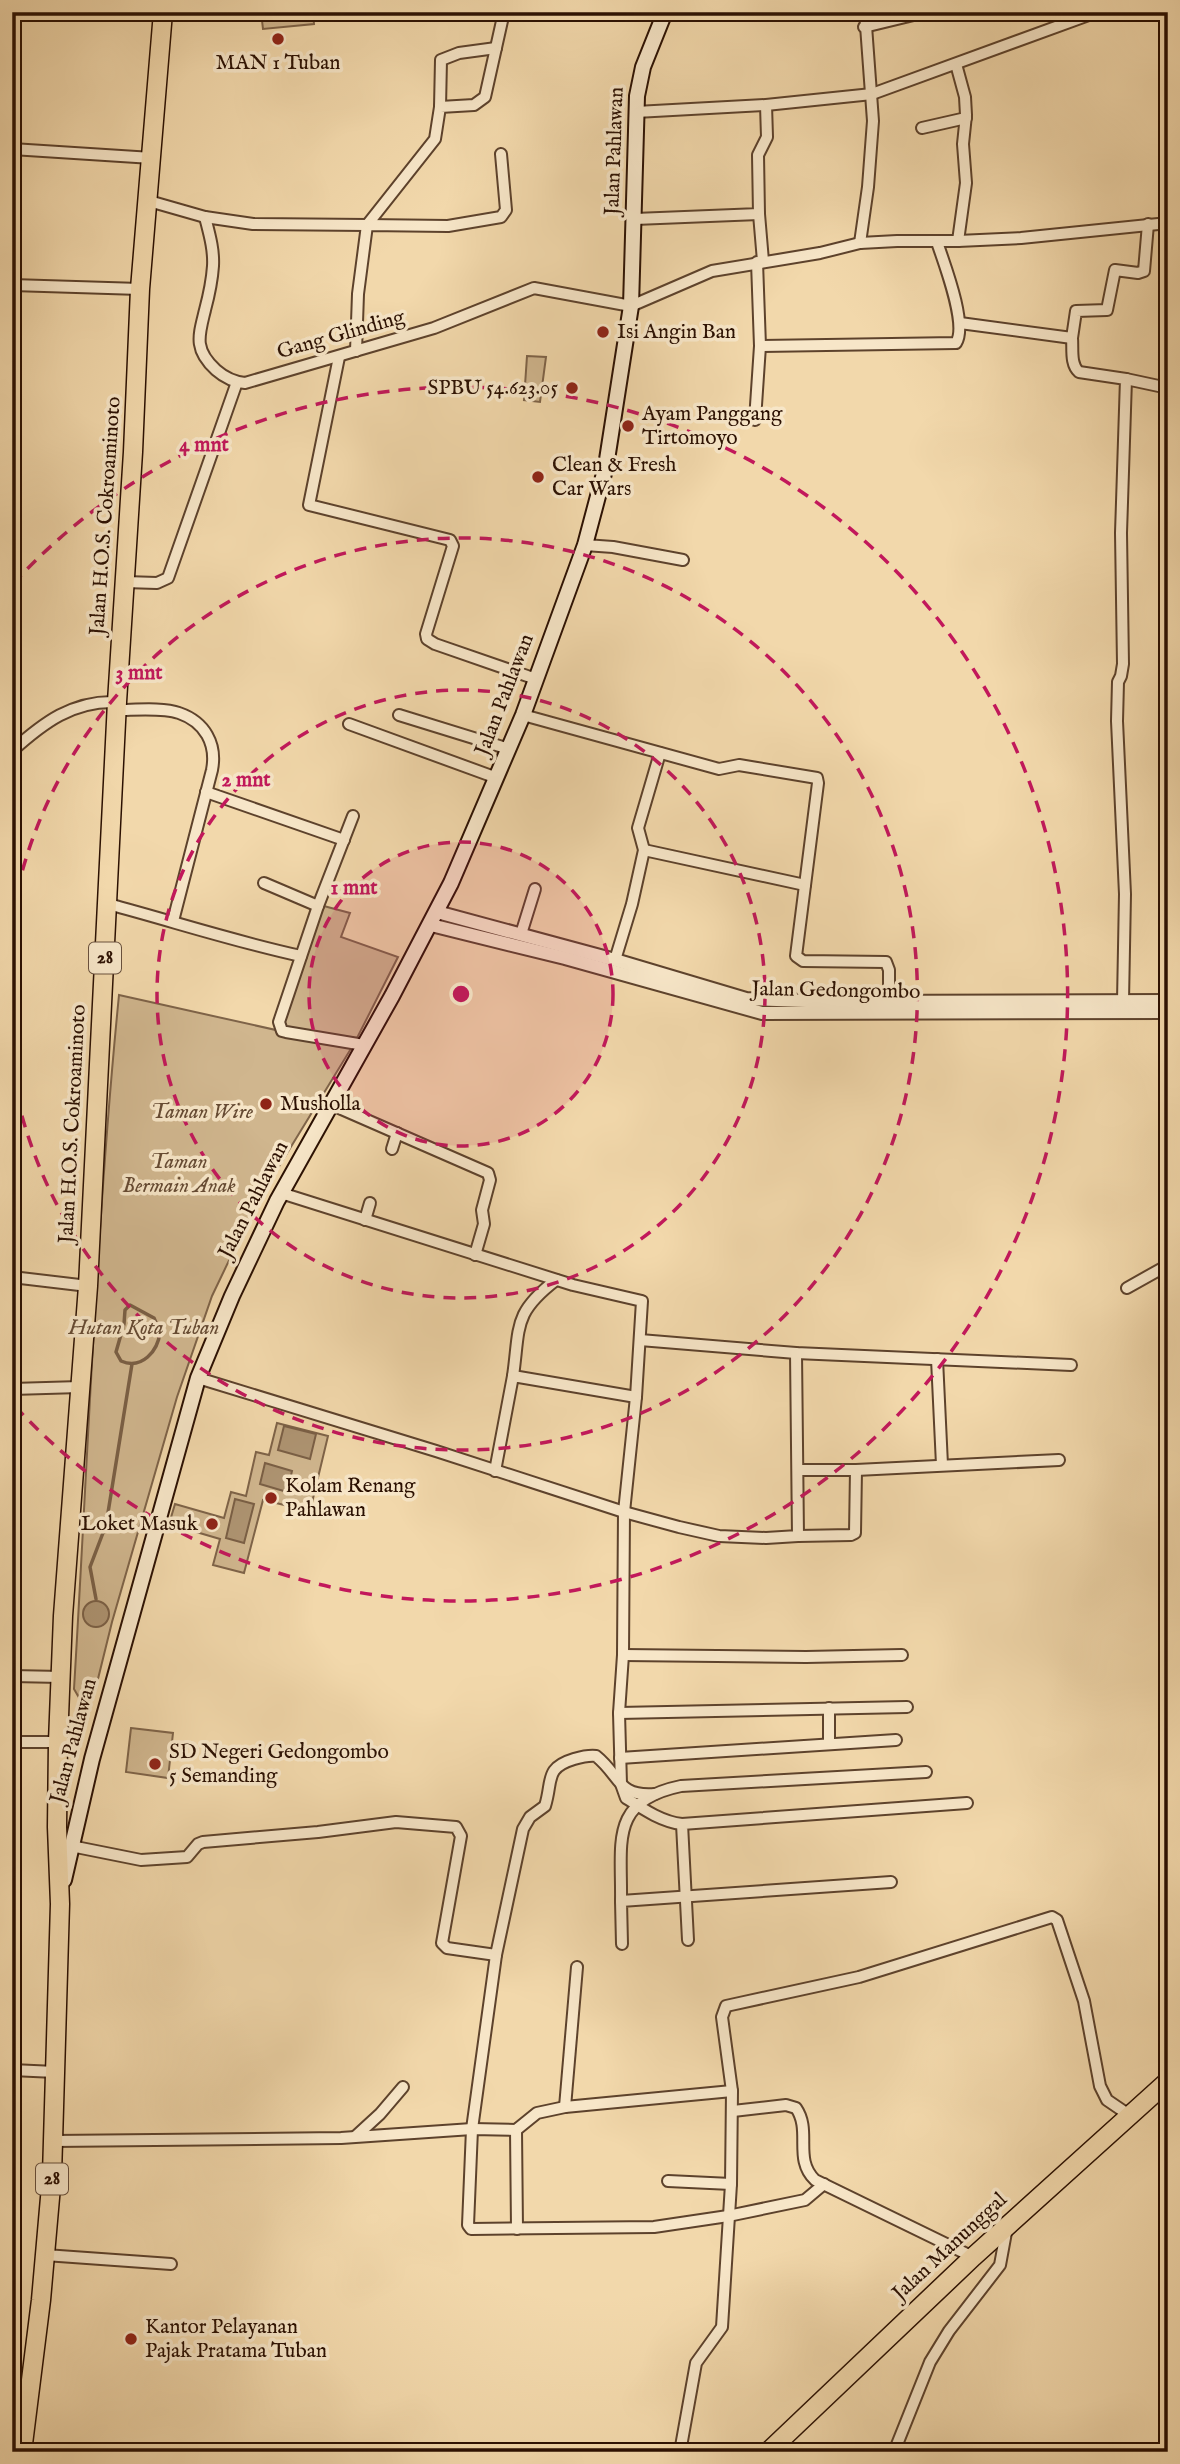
<svg xmlns="http://www.w3.org/2000/svg" width="1180" height="2464" viewBox="0 0 1180 2464" font-family="'IM FELL English',serif">
  <rect width="100%" height="100%" fill="#f2d8ab"/>
  <filter id="stains"><feTurbulence type="fractalNoise" baseFrequency=".00286" numOctaves="4"/><feColorMatrix values="0 0 0 0 .2 0 0 0 0 .09 0 0 0 0 .02 0 0 0 .5 -.17"/></filter>
  <radialGradient id="worn" r=".72"><stop offset=".6" stop-color="#630" stop-opacity="0"/><stop offset="1" stop-color="#630" stop-opacity=".3"/></radialGradient>
  <g fill="#d0b68e" stroke="#7e6348" stroke-width="2">
    <path d="M261,12h52l1,12 -51,5z"/>
    <path d="M527,356l19,1 -6,45 -16,-2z"/>
    <path d="M320,905l30,8 -9,24 57,20 -42,83 -70,-11 -3,-9z"/>
    <path d="M119,995l233,52 -96,157 -44,92 -35,101 -65,225 -17,69 -6,8 -8,2 -7,-12c14,-231 22,-463 45,-694z"/>
    <path d="M277,1423l51,13 -18,75 -47,-11 -19,73 -31,-8 7,-26 -51,-15 6,-20 49,14 7,-26 15,4 10,-44 13,3z"/>
    <path d="M131,1728l42,5 -5,45 -42,-6z"/>
  </g>
  <g fill="#ae9472" stroke="#7a5f45" stroke-width="2">
    <path d="M284,1426l32,8 -6,25 -32,-9z"/>
    <path d="M265,1463l27,8 -5,21 -27,-8z"/>
    <path d="M235,1499l19,5 -10,39 -18,-5z"/>
    <circle cx="96" cy="1614" r="13"/>
  </g>
  <g fill="none" stroke-linecap="round" stroke-linejoin="round">
    <g stroke="#7a5f45" stroke-width="3.5">
      <path d="M130,1305l24,13 6,14c-2,19 -18,38 -39,29l-5,-9 8,-28 1,-14z"/>
      <path d="M96,1599l-6,-32 16,-42 26,-161"/>
    </g>
    <defs>
      <g id="minor">
        <path d="M864,27l62,-15"/>
        <path d="M956,64l9,33 1,18 -3,29 3,39 -8,58"/>
        <path d="M440,107l1,-47 18,-7 37,-5"/>
        <path d="M636,112l130,-7 106,-11 225,-82"/>
        <path d="M922,128l44,-10"/>
        <path d="M12,149l140,9"/>
        <path d="M149,201l56,16 48,7 114,1 68,-86 5,-32 34,-2 11,-8 19,-85"/>
        <path d="M759,214l4,47"/>
        <path d="M205,217c4,16 9,32 8,49 -1,15 -4,29 -8,44 -6,25 -12,39 11,60 8,7 18,12 29,13l189,-55 100,-40 97,18 81,-35 108,-18 40,-10 37,-2h61l63,-3 147,-15"/>
        <path d="M635,219l124,-5 -1,-59 9,-18 -1,-32"/>
        <path d="M860,243l8,-56 5,-66 -8,-109"/>
        <path d="M12,285l128,4"/>
        <path d="M960,323l112,15 4,-27 31,-1 8,-40 23,3 6,-2 4,-47"/>
        <path d="M1072,338c1,11 -2,26 7,34l47,7 -5,154 2,131 -2,12 -3,6 -1,39 8,173 -2,107"/>
        <path d="M760,346l196,-3c12,-18 -12,-80 -19,-101"/>
        <path d="M356,351l2,-57 9,-69 81,1 53,-9 5,-7 -5,-56"/>
        <path d="M339,357l-30,148 141,35 3,6 -27,88 1,5 8,5 101,35"/>
        <path d="M1126,379l42,9"/>
        <path d="M755,420l5,-74 -3,-84"/>
        <path d="M585,545l28,2 70,13"/>
        <path d="M125,582l32,1 11,-5 69,-196"/>
        <path d="M117,710c17,0 46,-3 62,3 26,9 38,31 33,57l-39,151"/>
        <path d="M399,715l110,34"/>
        <path d="M523,715l196,54 20,-4 78,13 1,5 -22,173 7,5 83,1 3,8v31"/>
        <path d="M349,724l148,54"/>
        <path d="M12,751c31,-28 61,-51 105,-49"/>
        <path d="M206,792l138,48"/>
        <path d="M353,816l-35,90 -39,116 3,9 4,1 78,13"/>
        <path d="M644,850l161,35"/>
        <path d="M264,883l54,23"/>
        <path d="M108,904c64,17 128,38 193,52"/>
        <path d="M521,934l14,-45"/>
        <path d="M615,960l17,-56 12,-54 -6,-22 22,-75"/>
        <path d="M330,1104l158,69 2,7 -8,30 2,14 -9,31"/>
        <path d="M392,1149l5,-16"/>
        <path d="M281,1193l292,92 69,16 -6,96 -12,115 -1,143 -4,58 2,71 5,14c17,11 36,24 56,26"/>
        <path d="M365,1220l5,-17"/>
        <path d="M12,1277l76,9"/>
        <path d="M1127,1288l41,-23"/>
        <path d="M640,1340l156,13 275,12"/>
        <path d="M937,1359l5,106"/>
        <path d="M513,1376c7,-50 0,-63 43,-96"/>
        <path d="M198,1378l238,73 188,61 55,15 40,9 47,2 32,-2 -2,-183"/>
        <path d="M12,1389l68,-2"/>
        <path d="M798,1470h58l203,-10"/>
        <path d="M495,1471l18,-95 123,21"/>
        <path d="M798,1536l53,-1 4,-2 1,-63"/>
        <path d="M623,1655l183,2 96,-2"/>
        <path d="M12,1676l49,1"/>
        <path d="M829,1708v35"/>
        <path d="M619,1713l288,-6"/>
        <path d="M12,1742h46"/>
        <path d="M620,1758l276,-18"/>
        <path d="M71,1846l70,14 46,-3 11,-13 5,-2 115,-10 78,-10 60,5 5,9 -19,107 5,5 49,7 27,-126 7,-12 15,-11c8,-25 -1,-38 29,-47 7,-2 14,-4 22,-3 25,20 21,41 59,38"/>
        <path d="M621,1901c1,-59 -12,-100 60,-115l245,-14"/>
        <path d="M688,1940l-6,-116 285,-21"/>
        <path d="M622,1944l-1,-43 270,-19"/>
        <path d="M496,1955l-24,174 -4,96 3,4 183,-2 74,-11 77,-16 19,-16"/>
        <path d="M12,2070l43,2"/>
        <path d="M565,2107l12,-140"/>
        <path d="M733,2111l53,-6 10,3c16,23 -3,51 19,72l158,77"/>
        <path d="M516,2130l1,99"/>
        <path d="M356,2136l24,-22 23,-27"/>
        <path d="M53,2141l288,-3 131,-9 44,1 21,-17 28,-6 167,-16 -10,-74 4,-11 133,-29 193,-60 5,3 27,81 16,85 7,14 22,15"/>
        <path d="M668,2181l63,3"/>
        <path d="M45,2255l126,9"/>
        <path d="M680,2452l16,-89 26,-36 9,-143 1,-93"/>
        <path d="M894,2452l36,-90 19,-31 51,-66 7,-38"/>
      </g>
      <g id="tertiary">
        <path d="M437,912l178,48 131,39 89,3 333,-1"/>
        <path d="M431,925l134,33 197,55 406,-1"/>
      </g>
      <path id="secondary" d="M64,1880l28,-121 106,-381 34,-82 45,-95 115,-205 59,-113 72,-168 62,-170 21,-79 25,-160 6,-210 6,-29 22,-55"/>
      <g id="trunk">
        <path d="M22,2452l19,-152 11,-125 8,-271 -3,-77 1,-85 5,-126 25,-330 29,-584 16,-250 7,-163 23,-277"/>
        <path d="M768,2452l205,-195 195,-176"/>
      </g>
    </defs>
    <use href="#minor" stroke="#5d422c" stroke-width="14"/>
    <use href="#tertiary" stroke="#5d422c" stroke-width="16"/>
    <use href="#secondary" stroke="#2b1002" stroke-width="18"/>
    <use href="#trunk" stroke="#2b1002" stroke-width="21"/>
    <use href="#minor" stroke="#f7e6c8" stroke-width="10"/>
    <use href="#tertiary" stroke="#f7e6c8" stroke-width="12"/>
    <use href="#secondary" stroke="#f7e6c8" stroke-width="14"/>
    <use href="#trunk" stroke="#f2d8ab" stroke-width="18"/>
  </g>
  <circle cx="461" cy="994" r="152" fill="#c2185b" fill-opacity=".12"/>
  <g fill="none" stroke="#c2185b" stroke-width="3.5" stroke-dasharray="12 9">
    <circle cx="461" cy="994" r="152"/>
    <circle cx="461" cy="994" r="304"/>
    <path d="M13 911A456 456 0 1 1 13 1077"/>
    <path d="M13 584A607 607 0 1 1 13 1404"/>
  </g>
  <g fill="#8f2418" stroke="#f7e6c8" stroke-width="2.5">
    <circle cx="278" cy="39" r="7"/>
    <circle cx="603" cy="332" r="7"/>
    <circle cx="572" cy="388" r="7"/>
    <circle cx="628" cy="426" r="7"/>
    <circle cx="538" cy="477" r="7"/>
    <circle cx="266" cy="1104" r="7"/>
    <circle cx="271" cy="1498" r="7"/>
    <circle cx="212" cy="1524" r="7"/>
    <circle cx="155" cy="1764" r="7"/>
    <circle cx="131" cy="2339" r="7"/>
  </g>
  <g text-anchor="middle" dominant-baseline="central" stroke-width="7" stroke-linejoin="round" paint-order="stroke">
    <g fill="#f7e6c8" stroke="#68503d" stroke-width="2">
      <rect x="89" y="942.5" width="32" height="31" rx="5"/>
      <rect x="36" y="2163.5" width="32" height="31" rx="5"/>
    </g>
    <g font-size="19" font-weight="bold" fill="#2b1002">
      <text x="105" y="958">28</text>
      <text x="52" y="2179">28</text>
    </g>
    <g font-size="21" fill="#2b1002" stroke="#f7e6c8" text-anchor="start">
      <text x="278" y="63" text-anchor="middle">MAN 1 Tuban</text>
      <text x="617" y="332">Isi Angin Ban</text>
      <text x="558" y="388" text-anchor="end">SPBU 54.623.05</text>
      <text x="642" y="414">Ayam Panggang<tspan x="642" dy="24">Tirtomoyo</tspan></text>
      <text x="552" y="465">Clean &amp; Fresh<tspan x="552" dy="24">Car Wars</tspan></text>
      <text x="280" y="1104">Musholla</text>
      <text x="285" y="1486">Kolam Renang<tspan x="285" dy="24">Pahlawan</tspan></text>
      <text x="198" y="1524" text-anchor="end">Loket Masuk</text>
      <text x="169" y="1752">SD Negeri Gedongombo<tspan x="169" dy="24">5 Semanding</tspan></text>
      <text x="145" y="2327">Kantor Pelayanan<tspan x="145" dy="24">Pajak Pratama Tuban</tspan></text>
    </g>
    <g font-size="21" fill="#2b1002" stroke="#f7e6c8">
      <text transform="translate(615 151) rotate(-88)">Jalan Pahlawan</text>
      <text transform="translate(341 335) rotate(-16)">Gang Glinding</text>
      <text transform="translate(106 516) rotate(-86)">Jalan H.O.S. Cokroaminoto</text>
      <text transform="translate(505 695) rotate(-69)">Jalan Pahlawan</text>
      <text transform="translate(836 991) rotate(1)">Jalan Gedongombo</text>
      <text transform="translate(73 1124) rotate(-87)">Jalan H.O.S. Cokroaminoto</text>
      <text transform="translate(254 1200) rotate(-63)">Jalan Pahlawan</text>
      <text transform="translate(74 1741) rotate(-75)">Jalan Pahlawan</text>
      <text transform="translate(950 2247) rotate(-43)">Jalan Manunggal</text>
    </g>
    <g font-size="21" font-style="italic" fill="#654a33" stroke="#f7e6c8">
      <text x="202" y="1112">Taman Wire</text>
      <text x="179" y="1162">Taman<tspan x="179" dy="24">Bermain Anak</tspan></text>
      <text x="144" y="1328">Hutan Kota Tuban</text>
    </g>
  </g>
  <circle cx="461" cy="994" r="10" fill="#c2185b" stroke="#f7e6c8" stroke-width="3.5"/>
  <g font-size="21" text-anchor="middle" font-weight="bold" fill="#c2185b" stroke="#f7e6c8" stroke-width="7" stroke-linejoin="round" paint-order="stroke">
    <text x="204" y="451">4 mnt</text>
    <text x="139" y="679">3 mnt</text>
    <text x="246" y="786">2 mnt</text>
    <text x="354" y="894">1 mnt</text>
  </g>
  <rect width="1180" height="2464" fill="none" stroke="#f2d8ab" stroke-width="42"/>
  <rect x="14" y="14" width="1152" height="2436" fill="none" stroke="#2b1002" stroke-width="3.5"/>
  <rect x="21" y="21" width="1138" height="2422" fill="none" stroke="#2b1002" stroke-width="2"/>
  <rect width="100%" height="100%" filter="url(#stains)"/>
  <rect width="100%" height="100%" fill="url(#worn)"/>
</svg>
